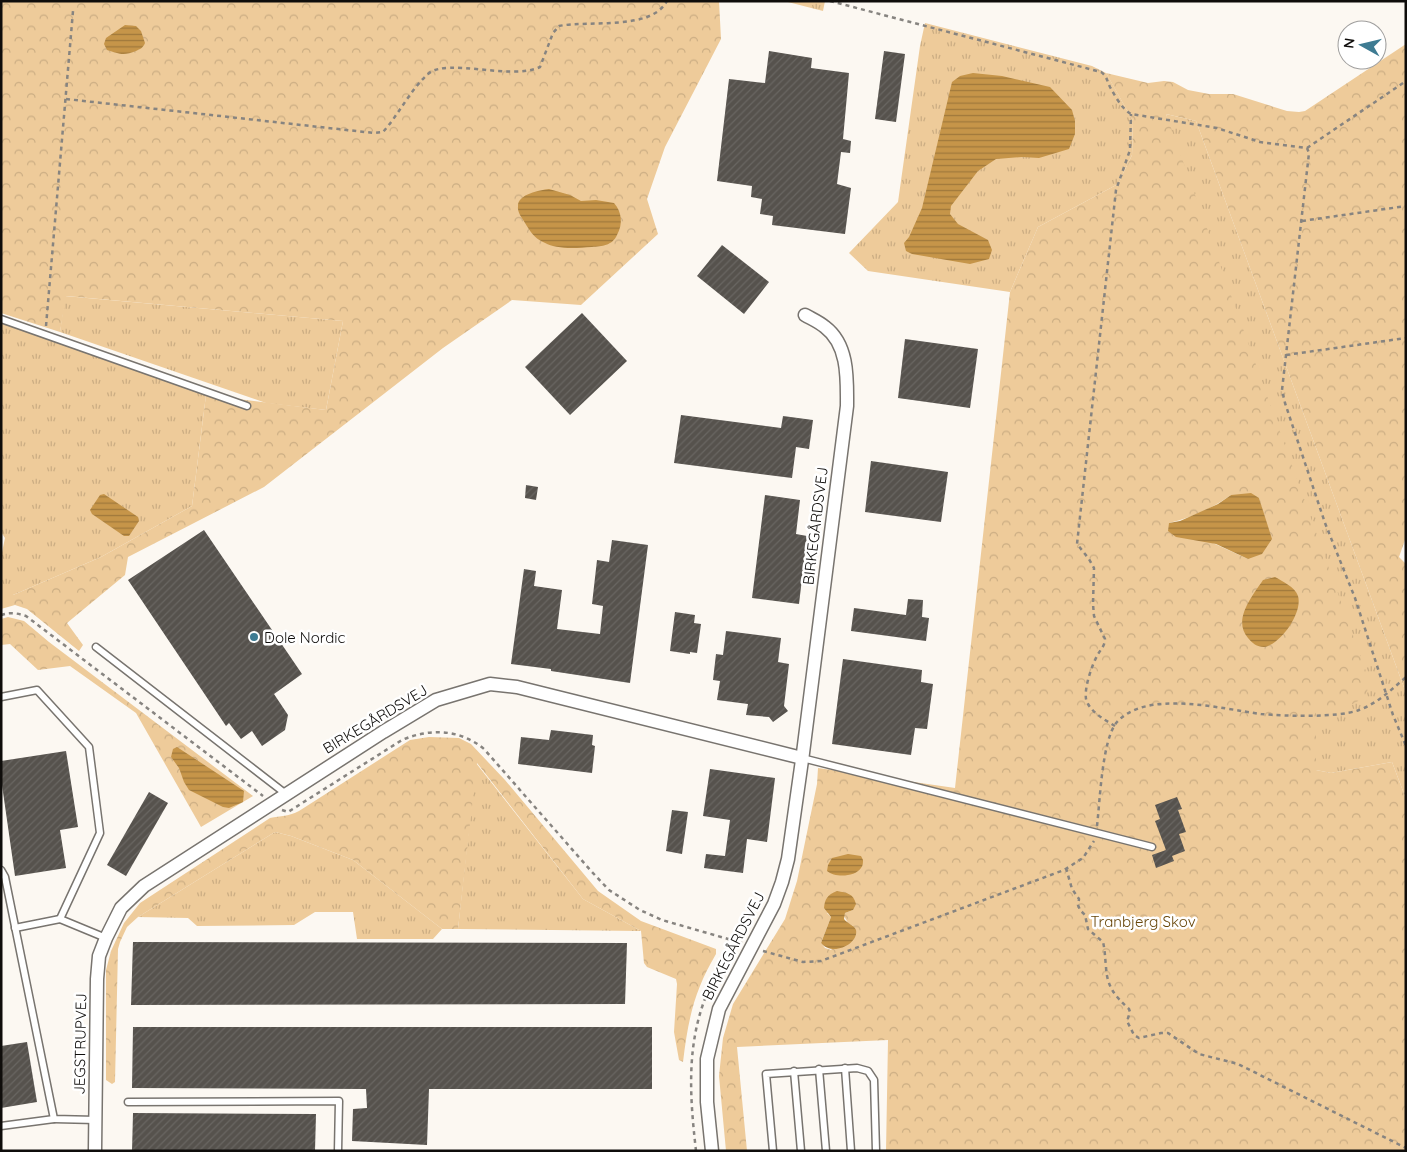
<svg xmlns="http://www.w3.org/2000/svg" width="1407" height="1152" viewBox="0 0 1407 1152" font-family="Quicksand,sans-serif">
  <defs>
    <pattern id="grass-tufts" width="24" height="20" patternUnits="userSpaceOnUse" patternTransform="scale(1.25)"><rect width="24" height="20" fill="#eecb9a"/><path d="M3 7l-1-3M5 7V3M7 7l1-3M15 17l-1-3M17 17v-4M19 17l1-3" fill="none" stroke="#cbad83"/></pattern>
    <pattern id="forest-crowns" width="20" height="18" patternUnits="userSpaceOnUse" patternTransform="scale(1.25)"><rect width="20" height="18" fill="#eecb9a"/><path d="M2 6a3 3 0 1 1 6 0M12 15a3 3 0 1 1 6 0" fill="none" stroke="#cbad83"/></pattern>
    <pattern id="water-rules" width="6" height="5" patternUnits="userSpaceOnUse" patternTransform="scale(1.25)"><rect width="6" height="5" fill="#c69549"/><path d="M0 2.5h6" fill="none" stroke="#9f783b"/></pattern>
    <pattern id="building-hatch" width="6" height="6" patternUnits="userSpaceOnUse" patternTransform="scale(1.25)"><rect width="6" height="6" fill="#56524d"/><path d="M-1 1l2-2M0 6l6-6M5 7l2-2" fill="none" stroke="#696662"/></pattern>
  </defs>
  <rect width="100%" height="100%" fill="#fcf8f2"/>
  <g fill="url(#grass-tufts)">
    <path d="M784,1h41l-2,10z"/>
    <path d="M925,23l167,43 14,7 3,5 24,43 -1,34 -14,29 -80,43 -28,65 -142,-21 -19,-18 49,-51 22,-156z"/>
    <path d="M1166,114l30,7 210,572v106l-14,-37 -61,11 -15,-3v-60h26z"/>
    <path d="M65,296l278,25 -17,89 -60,-7 -206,-71z"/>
    <path d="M1,323l205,72 -14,111 -91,51 -88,38h-12v-38l4,-19 -4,-6z"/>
    <path d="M476,763l107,136 58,32 -183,-2z"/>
    <path d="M275,832l16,4 62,24 89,69 -9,10h-76l-4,-27h-38l-21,13 -97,1 -9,-8 -50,-1z"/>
  </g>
  <g fill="url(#forest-crowns)" fill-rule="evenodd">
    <path d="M1,1h718l2,38 -56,108 -18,52 11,35 -77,71 -69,-5 -69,48 -179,139 -136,70 -3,18 -58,48 16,22 -4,6 -52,-42 -12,-4 -14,4v-14h12l88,-38 91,-51 14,-111 120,15 17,-89 -277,-25 -6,36 -59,-19z"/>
    <path d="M1406,44v493l-7,20 7,7v129l-210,-572 -30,-7 202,563 -1,19 -25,14h-26v60l15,3 61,-11 14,37v352h-520l2,-111 -151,7 10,104h-21l-7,-75 4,-38 10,-34 52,-85 12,-38 20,-97 1,-16 137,20 55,-496 28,-65 80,-43 14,-29 1,-34 -27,-48 42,10 16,-2 9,1 15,8 21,4h24l54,17 12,1 6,-1zM1231,495l28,3 4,15 -15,46 -79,-36c22,-5 44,-15 62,-28zM853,910l-8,3 -1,3 4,7 5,3 -22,24 -6,-2 -4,-5 10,-26 -4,-4z"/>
    <path d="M8,617l16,4 25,21 204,154 -52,31 -65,-114 -66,-47 -32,4 -28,-26 -9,1v-26z"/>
    <path d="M429,737l30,1 12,6 34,36 93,111 43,30 75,28v5c-22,37 -28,66 -33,108l-4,-2 -5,-28 3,-48 -1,-5 -29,-12 -3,-4 -3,-32 -58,-32 -106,-136 -19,166h-16l-89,-69 -62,-24 -16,-4 -137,85 -11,10 -7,15 -2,7 -3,133 -3,2 -6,-4v-110l5,-19 13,-28 16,-20 130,-85c11,-2 19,-2 29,-7l111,-71z"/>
  </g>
  <g fill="url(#water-rules)">
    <path d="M125,25l11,1 5,5 4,12c-2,5 -5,6 -9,8 -12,5 -17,3 -29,-1l-3,-6 2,-6z"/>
    <path d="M973,73l29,3 48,11 22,23 3,11v13l-6,15 -30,9 -17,-1 -26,2 -18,12 -27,35 -1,8 8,10 30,16 4,10 -3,9 -19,5 -58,-10 -6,-3 -2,-8 5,-6 13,-29 30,-126 8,-6z"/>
    <path d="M549,189l21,6 11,6 15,-1 18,3c8,9 9,21 3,32 -5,11 -15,11 -25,12 -16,1 -35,3 -49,-5 -9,-4 -13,-11 -18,-19 -3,-5 -8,-11 -7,-17 0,-12 22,-16 31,-17z"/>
    <path d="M1251,493l8,5 13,41 -10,15 -14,5 -32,-15 -40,-7 -8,-6 1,-8 11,-2 38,-17 13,-9z"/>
    <path d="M104,494l34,23 1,4 -10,15h-5l-32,-22 -2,-4 10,-15z"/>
    <path d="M1275,577c7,4 20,10 23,19 5,17 -18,49 -34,51 -7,0 -12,-4 -16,-9 -16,-18 5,-43 15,-58z"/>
    <path d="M177,747l67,44 -1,11 -14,6 -6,-1 -34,-17 -5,-8 -5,-14 -8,-11 2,-8z"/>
    <path d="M848,854l13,2 2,4c0,2 0,6 -2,8 -6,9 -26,10 -34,3l1,-6 4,-7z"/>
    <path d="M837,891c10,2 16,2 19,13l-3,6 -8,3 -1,6c3,4 10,6 12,11 3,14 -24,27 -35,13l10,-26 -7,-9c1,-9 3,-13 13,-17z"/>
  </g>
  <g fill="url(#building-hatch)">
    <path d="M769,51l43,7 -1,10 38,5 -6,66 8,2 -1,12 -9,-1 -4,32 14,4 -6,46 -73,-9 1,-9 -13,-2 2,-15 -11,-2 1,-11 -35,-5 12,-102 36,4z"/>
    <path d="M884,51l21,3 -9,68 -21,-3z"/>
    <path d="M722,245l47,37 -25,32 -47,-38z"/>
    <path d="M582,313l45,48 -57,54 -45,-48z"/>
    <path d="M905,339l73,10 -8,59 -72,-10z"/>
    <path d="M681,415l100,13 2,-12 30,4 -4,29 -13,-2 -4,31 -118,-15z"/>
    <path d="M871,461l77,11 -7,50 -76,-10z"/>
    <path d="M526,485l12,2 -2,13 -11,-2z"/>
    <path d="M765,495l35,5 -4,34 11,2 -8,68 -47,-6z"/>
    <path d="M204,530l98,144 -28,20 14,21 -3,15 -23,16 -10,-15 -11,8 -12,-16 -3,3 -98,-146z"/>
    <path d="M612,540l36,5 -18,138 -79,-12v-2l-40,-5 13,-95 12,2 -2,15 28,4 -5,39 43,5 3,-28 -11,-2 5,-44 12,2z"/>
    <path d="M908,599l15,1 -1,17 7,1 -3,23 -75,-10 3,-23 52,7z"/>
    <path d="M675,612l20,3 -1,8 7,1 -4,29 -7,-1v2l-20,-3z"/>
    <path d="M726,631l55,7 -3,24 11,2 -5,42 4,5 -15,11 -4,-5 -23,-2 2,-11 -31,-4 3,-19 -7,-1 3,-26 7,1z"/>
    <path d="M843,659l79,11 -1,12 12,2 -6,45 -12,-1 -4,27 -79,-11z"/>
    <path d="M551,730l42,5 -1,10 3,1 -3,27 -74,-9 3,-27 28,3z"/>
    <path d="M66,751l12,76 -18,3 6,38 -51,8 -14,-98v-17z"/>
    <path d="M710,769l65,9 -8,64 -20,-3 -4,34 -39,-5 2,-14 19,2 5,-36 -27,-4z"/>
    <path d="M149,792l19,11 -42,73 -19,-11z"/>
    <path d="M1177,797l5,12 -4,1 8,22 -7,2 6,17 -13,5 2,5 -18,7 -4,-13 14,-5 -11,-29 5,-2 -5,-14z"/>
    <path d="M672,810l16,2 -6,42 -16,-3z"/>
    <path d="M133,942l494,1 -2,61 -494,1z"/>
    <path d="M133,1027h519v62h-223l-2,56 -75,-4 1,-32 14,-1 -1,-19 -234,-1z"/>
    <path d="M27,1042l10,60 -36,6v-62z"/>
    <path d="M133,1113l183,1 -1,37h-183z"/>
  </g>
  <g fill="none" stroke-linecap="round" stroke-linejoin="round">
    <defs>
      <g id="lane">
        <path d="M1,319l246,87"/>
        <path d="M96,647l190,147"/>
        <path d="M1,697l36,-7 52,57 11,86 -40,86 46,19"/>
        <path d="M802,758l350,89"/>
        <path d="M1,870l4,7 49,242 42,1"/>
        <path d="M15,928l45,-9"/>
        <path d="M845,1068l6,83"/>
        <path d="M819,1069l7,82"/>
        <path d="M794,1071l7,80"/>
        <path d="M128,1102l211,-1 -1,50"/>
        <path d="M1,1126l53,-7"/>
        <path d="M773,1151l-7,-77 91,-6 11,3 6,9 2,71"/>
      </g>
      <g id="street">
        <path d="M95,1151l2,-172 2,-23 7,-18 15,-30 23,-22 239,-154 53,-32 54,-16 27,3 285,71"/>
        <path d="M712,1151l-5,-49v-43l12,-50 55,-105 8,-22 6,-23 15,-106 44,-347c0,-26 2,-61 -22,-79 -6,-5 -13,-8 -20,-12"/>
      </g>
    </defs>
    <use href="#lane" stroke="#78746f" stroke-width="9"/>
    <use href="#street" stroke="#78746f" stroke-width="15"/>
    <g stroke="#878480" stroke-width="2.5" stroke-dasharray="4 4" stroke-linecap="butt">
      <path d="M830,1l271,71c6,4 6,9 9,15 5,9 12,22 21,27l86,14 43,14 47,6 2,5 -27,237 3,13 40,120 30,75 38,117 13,31"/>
      <path d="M66,99l308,34 9,-1c16,-18 28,-43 45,-58 19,-17 83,7 112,-7l13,-34 6,-7c30,-6 92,5 108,-25"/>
      <path d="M1307,148l99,-67"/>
      <path d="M1302,221l104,-15"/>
      <path d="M46,326l27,-315"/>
      <path d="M1286,355l120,-17"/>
      <path d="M1,615c9,-3 16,-2 25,1l237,180"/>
      <path d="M1115,726c-10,-6 -21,-12 -27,-22 -7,-9 4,-39 9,-48 3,-6 8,-10 8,-17l-11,-23 -1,-12 1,-36 -5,-9 -12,-15 39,-354 14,-40 1,-36"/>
      <path d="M282,810l6,2 114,-72c28,-12 58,-11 82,9l108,123 17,18 31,20 22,10 80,23"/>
      <path d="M1097,826c3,-25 5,-87 20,-104 30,-33 105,-13 144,-8 23,2 77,4 98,-4 19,-7 32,-20 47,-33"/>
      <path d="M1066,868l6,21 7,10 -1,6 2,5 5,5 3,14 15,13c2,8 2,16 3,25 1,20 9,29 23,42l1,3 -3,9 7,14 5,3 22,-5h7l31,21 39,10 168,84"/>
      <path d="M763,951l40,11 18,-1 243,-91 19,-12 11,-17"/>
      <path d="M696,1151c-6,-53 -10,-104 10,-155 7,-19 20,-37 29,-54"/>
    </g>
    <use href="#lane" stroke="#fff" stroke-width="6"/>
    <use href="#street" stroke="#fff" stroke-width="12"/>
  </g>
  <circle fill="#3e7b92" stroke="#fff" stroke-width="2" cx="254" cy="637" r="5"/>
  <g text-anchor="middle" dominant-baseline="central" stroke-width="5" stroke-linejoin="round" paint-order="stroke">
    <g font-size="15" fill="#0f0d0b" stroke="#fff">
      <text transform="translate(815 526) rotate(-83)">BIRKEGÅRDSVEJ</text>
      <text transform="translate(375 719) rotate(-31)">BIRKEGÅRDSVEJ</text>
      <text transform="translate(733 946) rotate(-63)">BIRKEGÅRDSVEJ</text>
      <text transform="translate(80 1044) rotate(-89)">JEGSTRUPVEJ</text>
    </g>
    <g font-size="15" fill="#0f0d0b" stroke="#fff" text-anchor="start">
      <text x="264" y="637">Dole Nordic</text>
    </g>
    <g font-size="15" fill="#674508" stroke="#fff">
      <text x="1143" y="921">Tranbjerg Skov</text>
    </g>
  </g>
  <rect width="1407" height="1152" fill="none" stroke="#0f0d0b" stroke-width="5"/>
  <g transform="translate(1362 45) rotate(278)"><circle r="24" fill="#ffffff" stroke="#9f9e9d"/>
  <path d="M0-4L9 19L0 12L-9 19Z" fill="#3e7b92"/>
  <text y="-8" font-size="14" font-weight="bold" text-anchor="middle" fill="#0f0d0b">N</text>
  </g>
</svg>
